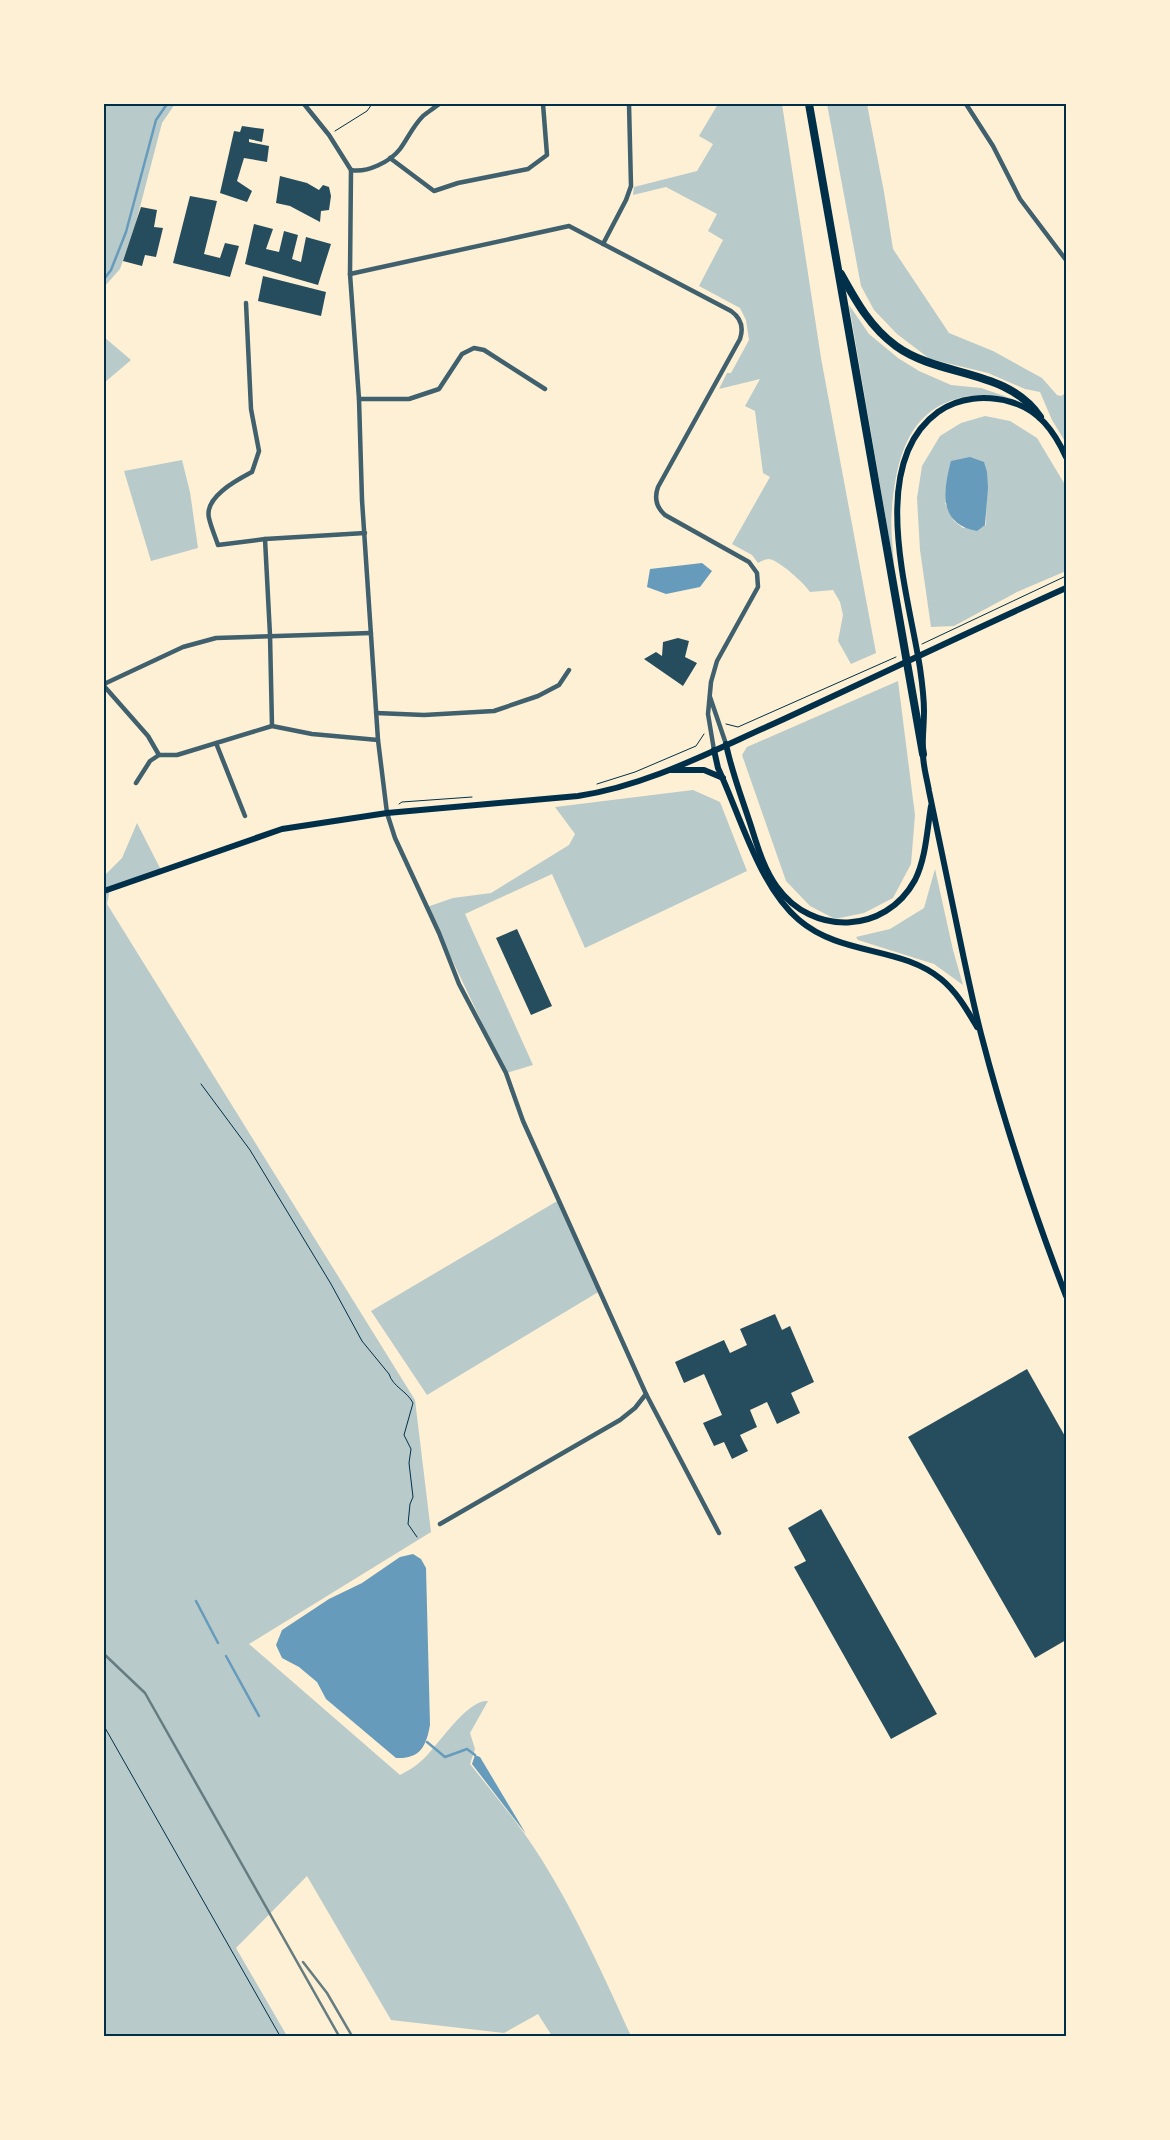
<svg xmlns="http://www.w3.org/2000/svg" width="1170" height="2140" viewBox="0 0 1170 2140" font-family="Arial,sans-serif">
  <rect width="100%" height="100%" fill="#fdf0d5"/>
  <g fill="#b9caca" fill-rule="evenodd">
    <path d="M104,104h71l-13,19 -27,103 -15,43 -16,18z"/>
    <path d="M718,104h64l39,254 55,295 -25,11 -13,-23 5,-26 -3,-13 -7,-12 -23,2c-6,-9 -30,-31 -41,-33 -4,0 -7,2 -11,4l-6,-8 -20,-11 38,-67 -7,-4 -8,-62 -10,-5 15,-27 -41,10 8,-16h4l18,-33 -3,-20 -6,-12 -41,-22 24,-46 -15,-9 9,-17 -51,-27 -33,8 1,-8 63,-16 16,-27 -14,-8z"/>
    <path d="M827,104h40l17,88 9,57 56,84 44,18 49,27 15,17 4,1 5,-3v50l-14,-23 -12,-28 -15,-3 -37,-16 -58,-14 -33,-25 -23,-24 -13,-24z"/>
    <path d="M849,305l20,29 29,24 21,13 32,14 30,3 29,10c-10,-1 -21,-3 -31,-3 -67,5 -82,56 -87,114 -2,18 1,39 2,57z"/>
    <path d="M104,337l27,23 -27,23z"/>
    <path d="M985,416l25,5 27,17 27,45 2,4v84l-49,21 -63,34 -23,1 -11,-77 -3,-52 5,-32 18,-30 21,-13zM987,472l-1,53 -23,3 -9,-7 -9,-18z"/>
    <path d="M182,460l8,32 8,56 -47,13 -27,-90z"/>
    <path d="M898,681l17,134 -4,49 -18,34 -29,15 -29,6 -25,-13 -24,-25 -44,-126 5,-8z"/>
    <path d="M693,790l27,12 27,69 -162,77 -33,-74 -87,40 68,151 -27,8 -79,-166 26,-9 38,-5 78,-48 6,-11 -20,-27z"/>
    <path d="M137,823l24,47 -51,19 -3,15 308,496 16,132 -182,112 151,131c7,-4 15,-8 20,-13 15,-12 47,-64 68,-61l-18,32 5,16 -5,15c19,24 39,48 56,72 42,60 75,134 105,200h-79l-14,-22 -34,19 -113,-13 -84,-144 -71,72 51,88h-183v-1160l18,-18z"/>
    <path d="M935,869l18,81 10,35 -29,-21 -76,-24 -2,-3 34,-8 34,-21z"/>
    <path d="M559,1200l41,91 -173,104 -56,-84z"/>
  </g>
  <g fill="#669bbc">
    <path d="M970,457l14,5 3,10 1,16 -3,37 -8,6c-39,-7 -34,-40 -26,-70z"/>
    <path d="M702,563l10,8 -12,16 -34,7 -19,-7 3,-18z"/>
    <path d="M413,1554l8,5 5,9 4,157c-4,22 -10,34 -34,33l-70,-59 -9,-17 -18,-15 -17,-9 -6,-13 6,-15 47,-31 33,-16 38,-26z"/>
    <path d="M475,1755l5,2 46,77 -54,-70z"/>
  </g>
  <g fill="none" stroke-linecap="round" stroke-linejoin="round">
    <g stroke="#669bbc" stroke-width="2.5">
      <path d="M104,279l7,-9 15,-38 30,-112 11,-16"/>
      <path d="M196,1601l22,42"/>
      <path d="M226,1656l33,60"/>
      <path d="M427,1742l18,15 22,-8 8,6"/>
    </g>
  </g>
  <g fill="#264d5e">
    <path d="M242,126l22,3 -2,13 -13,-3v3l20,4 -2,16 -23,-4 -7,23 15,10 -5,11 -27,-9 14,-62 6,1z"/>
    <path d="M280,176l27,7 12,7 4,-5 6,2 2,9 -2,14 -8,1 -1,11 -30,-16 -14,-3z"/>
    <path d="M190,196l27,5 -13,53 16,4 5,-15 14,3 -9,31 -57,-14z"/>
    <path d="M141,207l16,3 -3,17 9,1 -7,29 -11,-2 -3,11 -19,-5z"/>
    <path d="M254,224l19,5 -7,20 13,3 5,-21 14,4 -6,24 9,3 5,-25 25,7 -13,41 -73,-21z"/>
    <path d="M263,276l63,16 -5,24 -63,-15z"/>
    <path d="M678,638l11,3 -4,16 12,6 -14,23 -39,-27 12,-7 6,4 1,-14z"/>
    <path d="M517,929l35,77 -21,9 -35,-77z"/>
    <path d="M775,1314l7,16 8,-4 24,56 -23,11 9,20 -23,11 -10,-22 -17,8 7,17 -17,8 8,16 -16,8 -8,-17 -10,4 -11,-23 19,-8 -18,-41 -20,9 -9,-21 49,-22 6,13 17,-8 -7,-16z"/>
    <path d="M1027,1369l39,69v202l-31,18 -127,-221z"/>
    <path d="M821,1509l116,205 -46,25 -97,-172 12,-6 -18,-33z"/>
  </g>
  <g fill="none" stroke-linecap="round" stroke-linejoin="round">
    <g stroke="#003049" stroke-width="1">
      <path d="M335,131l32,-20 5,-7"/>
      <path d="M922,644l144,-68"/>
      <path d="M726,724l12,3 158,-70"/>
      <path d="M597,784l38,-12 61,-26 8,-12"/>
      <path d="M399,804l3,-2 70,-5"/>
      <path d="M201,1084l49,66 81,134 31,57 27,33c4,13 18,17 24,29l-9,32 7,14 -2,14 4,34 -3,7 -2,20 9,13"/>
      <path d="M104,1726l176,310"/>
    </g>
    <g stroke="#3f606c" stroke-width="4.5">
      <path d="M304,104l25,31 22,35 -1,104 9,125 3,101 16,240 9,73 8,25 44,95 20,51 47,89 17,48 123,273 73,139"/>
      <path d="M966,104l27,42 27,53 46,61"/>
      <path d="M390,158l44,33 24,-8 70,-14 19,-14 -4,-51"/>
      <path d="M351,170c16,3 39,-8 49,-21 8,-11 13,-23 23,-33 5,-4 11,-8 16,-12"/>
      <path d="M603,244l23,-44 5,-14 -2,-82"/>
      <path d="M350,274l219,-48 162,85c10,7 13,16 9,28l-82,148c-4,11 -2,20 7,28l84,47 8,11 1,14 -41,74 -6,21 -3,32 6,36"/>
      <path d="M246,303l5,106 8,42 -7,21c-15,8 -48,25 -43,46 2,9 6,18 9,27l47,-6 100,-6"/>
      <path d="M359,399h50l30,-10 23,-35 12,-6 10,2 61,39"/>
      <path d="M265,539l5,96 2,91"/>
      <path d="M104,684l79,-37 33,-9 155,-5"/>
      <path d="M104,686l44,50 11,19 -9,6 -14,22"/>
      <path d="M710,697l16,47"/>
      <path d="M376,713l48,2 70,-4 44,-15 21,-11 10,-15"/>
      <path d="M216,743l29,73"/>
      <path d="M159,755h18l95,-29 40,8 66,6"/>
      <path d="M440,1524l180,-104 15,-12 11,-14"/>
    </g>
    <g stroke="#003049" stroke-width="6">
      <path d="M1066,457c-12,-26 -27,-47 -55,-55 -25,-7 -52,-5 -73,10 -72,52 -29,184 -18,256 2,14 4,29 4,43 0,14 -2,29 -1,43 0,12 4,25 6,37 7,34 14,67 21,101 10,47 19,95 31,142 23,89 52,176 85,262"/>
      <path d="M726,744c5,25 14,49 22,73 8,23 14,50 29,70 35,49 108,48 138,-7 11,-22 12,-50 16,-74"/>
      <path d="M714,750l4,18c22,47 41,118 81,152 42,36 102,26 142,59 16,13 26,31 36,48"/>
      <path d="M671,770h33l19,8"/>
      <path d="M104,891l178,-62 105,-16 191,-17c68,-10 132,-44 195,-72 98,-45 195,-92 293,-136"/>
    </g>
    <g stroke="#003049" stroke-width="8">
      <path d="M809,104l114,650"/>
      <path d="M841,274c15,27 29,53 55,72 44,32 111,22 144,71"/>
    </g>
    <g stroke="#657d81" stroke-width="2.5">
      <path d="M104,1654l41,39 194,343"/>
      <path d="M303,1962l24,31 25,43"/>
    </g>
  </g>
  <rect width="1170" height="2140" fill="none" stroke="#fdf0d5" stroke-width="210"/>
  <rect x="105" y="105" width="960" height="1930" fill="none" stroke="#003049" stroke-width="2"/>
</svg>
